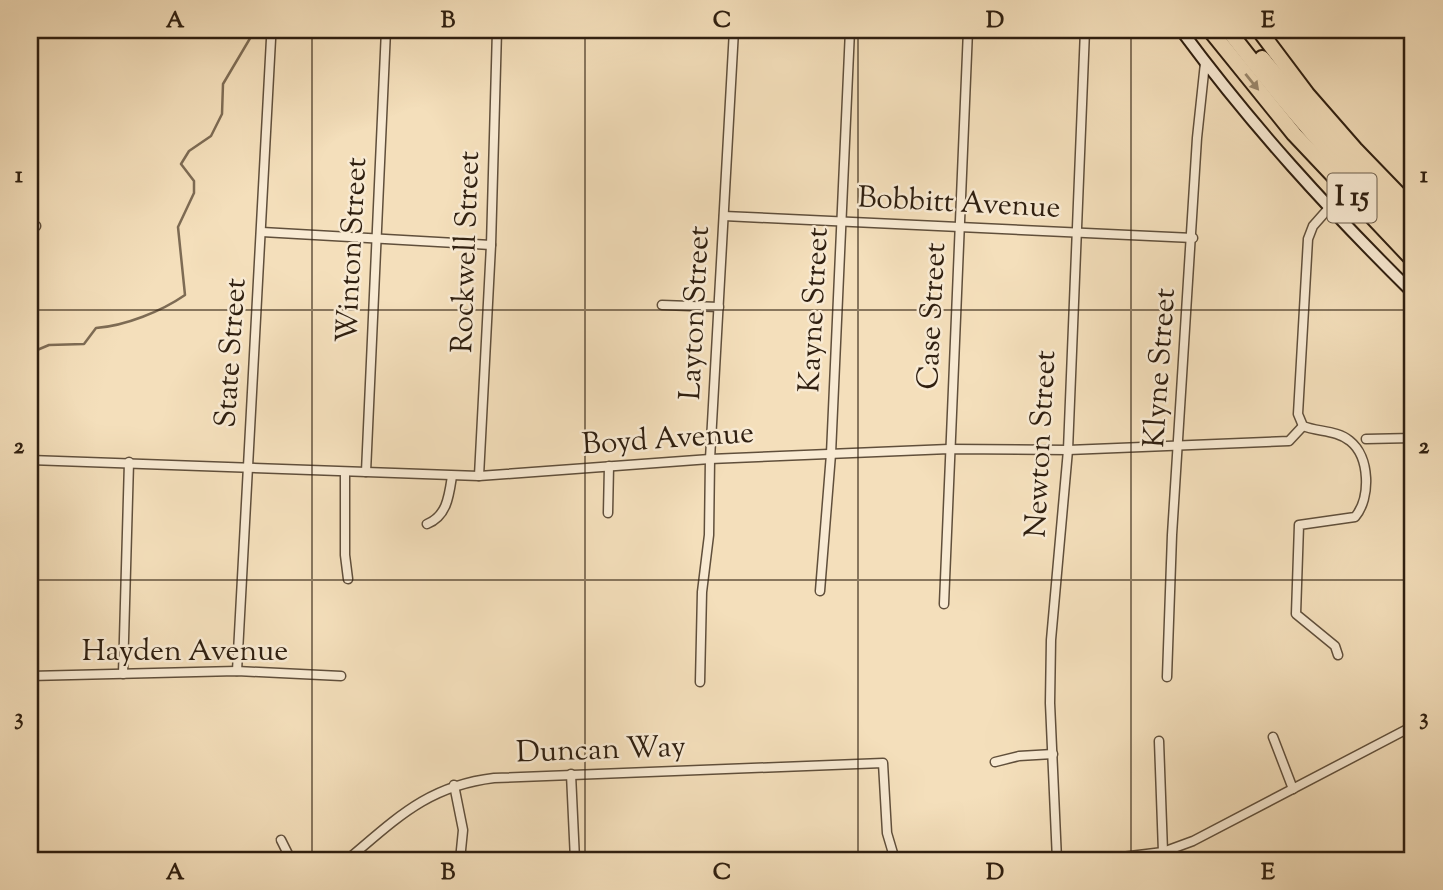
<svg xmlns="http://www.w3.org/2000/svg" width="1443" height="890" viewBox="0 0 1443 890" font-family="'Sorts Mill Goudy',serif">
  <rect width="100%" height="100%" fill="#f4dfbb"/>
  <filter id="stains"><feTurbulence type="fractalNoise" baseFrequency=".00286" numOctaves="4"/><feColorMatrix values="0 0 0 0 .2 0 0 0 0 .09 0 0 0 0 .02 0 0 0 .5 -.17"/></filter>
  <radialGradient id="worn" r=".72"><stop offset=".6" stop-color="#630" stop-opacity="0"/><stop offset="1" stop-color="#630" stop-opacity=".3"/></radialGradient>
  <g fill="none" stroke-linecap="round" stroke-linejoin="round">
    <path stroke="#7d6b54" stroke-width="2.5" d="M30,353l19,-8 35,-1 12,-16c29,-2 66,-17 89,-33l-7,-68 16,-34v-12l-13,-17 8,-13 22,-15 11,-22 1,-30 32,-54"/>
    <defs>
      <g id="street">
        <path d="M1328,209l-15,17 -5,13 -10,175 5,12c15,6 34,4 47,15 20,16 21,57 5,76l-56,8 -3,89 39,32 3,9"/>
        <path d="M724,216l469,22"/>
        <path d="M30,226h6"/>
        <path d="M262,232l229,13"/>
        <path d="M662,305l57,2"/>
        <path d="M1366,439l47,-1"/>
        <path d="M30,460l449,16 231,-17 239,-10 119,1 221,-9 14,-15"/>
        <path d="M345,472v83l3,24"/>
        <path d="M366,472l20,-442"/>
        <path d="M479,476l12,-231 6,-215"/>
        <path d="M1410,510l3,-21"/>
        <path d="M608,513l1,-47"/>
        <path d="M427,524c20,-8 22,-28 25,-48"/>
        <path d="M820,591l11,-137 19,-424"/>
        <path d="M944,604l24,-574"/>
        <path d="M237,671l34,-632"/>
        <path d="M123,674l6,-212"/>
        <path d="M30,676l207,-5 104,5"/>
        <path d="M1167,677l5,-142 25,-397 8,-75"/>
        <path d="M700,682l2,-90 7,-57 1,-76 24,-429"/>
        <path d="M1273,737l20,52"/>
        <path d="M1159,741l4,111"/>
        <path d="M995,762l24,-6 34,-2"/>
        <path d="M571,774l4,86"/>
        <path d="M454,785l9,45 -3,30"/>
        <path d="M281,840l10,20"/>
        <path d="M347,860c49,-41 80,-74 147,-82l389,-15 4,70 8,27"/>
        <path d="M1057,860l-7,-157 1,-63 17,-190 17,-420"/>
        <path d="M1097,860l66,-8 30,-11 220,-115"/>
      </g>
      <path id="secondary" d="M1181,30c72,97 146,178 232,263"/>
      <g id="highway">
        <path d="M1210,30l84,104 119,126"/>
        <path d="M1228,30c58,75 118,145 185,211"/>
        <path d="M1259,30l48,64 48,55 58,60"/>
        <path d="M1262,58l84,100 67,67"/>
      </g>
    </defs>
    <use href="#street" stroke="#604f3b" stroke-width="11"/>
    <use href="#secondary" stroke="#2f1f10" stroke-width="14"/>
    <use href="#highway" stroke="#2f1f10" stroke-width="18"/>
    <use href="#street" stroke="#f8ead3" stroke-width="8"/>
    <use href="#secondary" stroke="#f8ead3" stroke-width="10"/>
    <use href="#highway" stroke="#f4dfbb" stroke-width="14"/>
  </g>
  <defs><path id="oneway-solid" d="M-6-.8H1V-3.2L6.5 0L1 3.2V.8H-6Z" transform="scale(1.75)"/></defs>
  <use fill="#9b896e" href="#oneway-solid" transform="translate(1252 82) rotate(51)"/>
  <path fill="none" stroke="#2f1f10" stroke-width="2" stroke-opacity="0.55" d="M312,30v830M585,30v830M858,30v830M1131,30v830M30,310h1383M30,580h1383"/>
  <g text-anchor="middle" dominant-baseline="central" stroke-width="5" stroke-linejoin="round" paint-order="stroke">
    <rect fill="#f8ead3" stroke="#6b5c4a" stroke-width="2" x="1327.5" y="173.5" width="49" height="49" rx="5"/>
    <g font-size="28" font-weight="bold" fill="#2f1f10">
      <text x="1352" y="198">I 15</text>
    </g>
    <g font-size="30" fill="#2f1f10" stroke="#f8ead3">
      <text transform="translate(959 204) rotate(3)">Bobbitt Avenue</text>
      <text transform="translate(353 250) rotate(-87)">Winton Street</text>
      <text transform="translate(467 252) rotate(-88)">Rockwell Street</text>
      <text transform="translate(815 310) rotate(-87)">Kayne Street</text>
      <text transform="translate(696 313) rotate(-87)">Layton Street</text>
      <text transform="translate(933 316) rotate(-87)">Case Street</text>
      <text transform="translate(232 353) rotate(-86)">State Street</text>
      <text transform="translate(1161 368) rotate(-86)">Klyne Street</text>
      <text transform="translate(668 440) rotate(-4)">Boyd Avenue</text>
      <text transform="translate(1042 444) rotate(-87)">Newton Street</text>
      <text x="185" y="652">Hayden Avenue</text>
      <text transform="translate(601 751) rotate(-2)">Duncan Way</text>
    </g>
  </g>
  <rect width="1443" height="890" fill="none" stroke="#f4dfbb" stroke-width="77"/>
  <rect x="38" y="38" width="1366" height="814" fill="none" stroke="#2f1f10" stroke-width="2.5"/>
  <g font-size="23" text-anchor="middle" font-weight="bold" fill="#2f1f10">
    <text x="175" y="27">A</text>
    <text x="448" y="27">B</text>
    <text x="722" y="27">C</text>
    <text x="995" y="27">D</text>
    <text x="1268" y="27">E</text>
    <text x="19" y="182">1</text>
    <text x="1424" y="182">1</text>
    <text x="19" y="453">2</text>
    <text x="1424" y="453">2</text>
    <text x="19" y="724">3</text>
    <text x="1424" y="724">3</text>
    <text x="175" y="879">A</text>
    <text x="448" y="879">B</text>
    <text x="722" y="879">C</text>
    <text x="995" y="879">D</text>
    <text x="1268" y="879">E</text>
  </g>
  <rect width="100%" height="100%" filter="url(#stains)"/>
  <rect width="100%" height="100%" fill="url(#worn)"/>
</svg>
